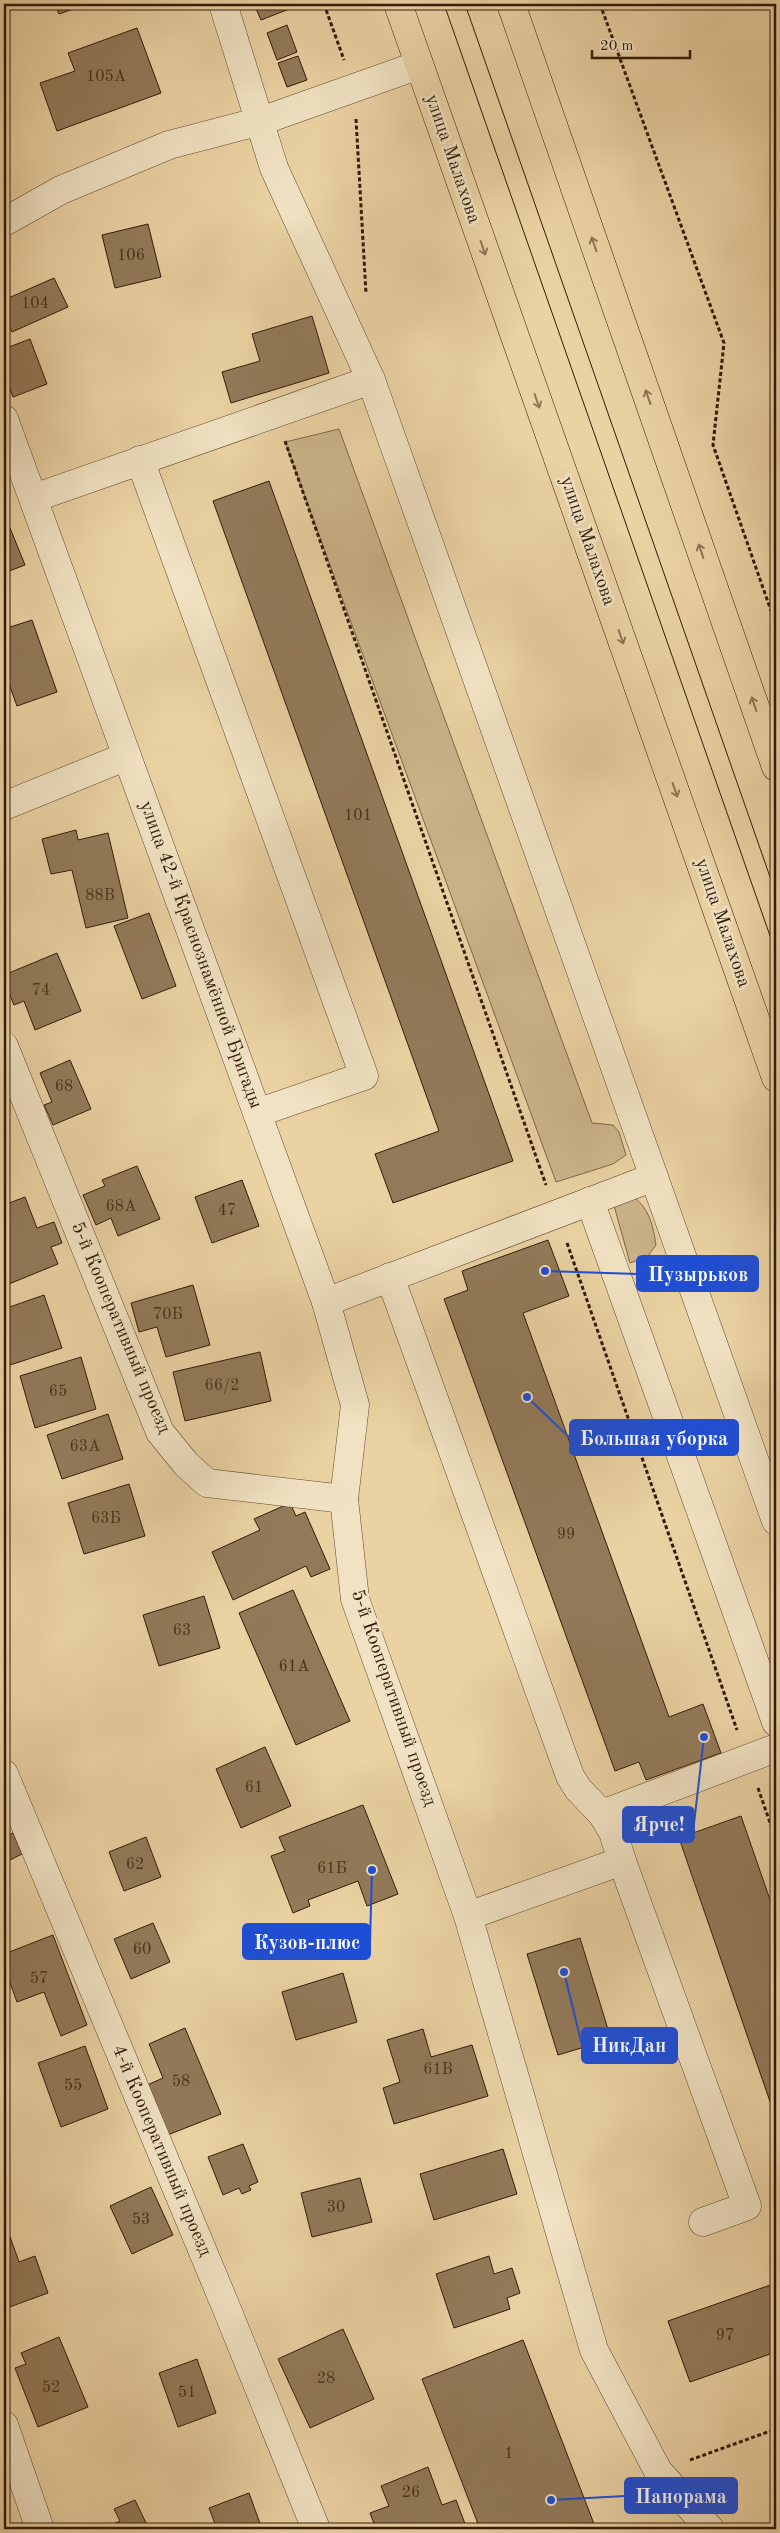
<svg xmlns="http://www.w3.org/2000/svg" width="780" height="2533" viewBox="0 0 780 2533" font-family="'Old Standard TT',serif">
  <rect width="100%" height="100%" fill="#ead2a3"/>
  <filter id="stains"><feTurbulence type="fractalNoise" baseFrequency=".004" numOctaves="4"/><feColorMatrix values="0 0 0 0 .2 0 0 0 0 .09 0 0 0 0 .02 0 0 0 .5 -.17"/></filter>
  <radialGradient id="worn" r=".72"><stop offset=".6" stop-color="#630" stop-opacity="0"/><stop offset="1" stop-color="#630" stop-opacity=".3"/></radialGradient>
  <g fill="#cbb389" stroke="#7e6648">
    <path d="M339,429l253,694 21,2 6,7 7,23 -13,9 -57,18 -271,-740z"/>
    <path d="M634,1197c16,13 19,29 22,48l-9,12 -17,6 -17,-61z"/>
  </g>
  <g fill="#927a59" stroke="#321a08">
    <path d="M55,4h33l-29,10z"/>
    <path d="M254,4h48l-41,16z"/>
    <path d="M287,25l10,27 -20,8 -10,-27z"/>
    <path d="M137,28l24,65 -104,38 -17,-48 35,-12 -7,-18z"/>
    <path d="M298,56l9,24 -20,7 -9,-24z"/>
    <path d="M148,224l13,53 -46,11 -13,-53z"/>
    <path d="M54,278l14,29 -56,25 -8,-18v-14z"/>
    <path d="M312,316l17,57 -98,30 -9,-31 38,-11 -8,-27z"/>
    <path d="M30,339l17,45 -34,13 -9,-23v-25z"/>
    <path d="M269,481l244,680 -120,42 -18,-49 64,-23 -226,-630z"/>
    <path d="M10,528l15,37 -21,8v-43z"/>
    <path d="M32,620l25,72 -40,14 -8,-22 -5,2v-57z"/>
    <path d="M76,830l2,10 30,-7 20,85 -42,10 -14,-58 -21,4 -9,-35z"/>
    <path d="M149,913l27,73 -34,13 -28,-73z"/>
    <path d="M57,953l24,58 -46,19 -11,-29 -10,4 -10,-24v-6z"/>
    <path d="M70,1060l21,49 -38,16 -9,-20 8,-3 -12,-29z"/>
    <path d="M137,1166l23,53 -42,17 -7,-18 -15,7 -13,-30 22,-9 -3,-6z"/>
    <path d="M242,1180l17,46 -47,17 -17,-46z"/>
    <path d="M25,1197l12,31 17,-6 8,21 -11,4 7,17 -49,20 -5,-15v-64z"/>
    <path d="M548,1240l21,56 -46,17 146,404 34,-13 18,49 -75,27 -7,-18 -24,9 -171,-472 24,-9 -6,-19z"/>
    <path d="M193,1285l17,60 -44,12 -9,-30 -18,5 -8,-29z"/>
    <path d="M44,1295l18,53 -58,19v-58z"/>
    <path d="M260,1352l11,49 -86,20 -12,-49z"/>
    <path d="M81,1357l15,52 -61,19 -15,-52z"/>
    <path d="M108,1414l15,45 -61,20 -15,-44z"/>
    <path d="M129,1484l16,52 -61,18 -16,-51z"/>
    <path d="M290,1503l6,13 9,-4 25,57 -19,8 -5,-11 -73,34 -21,-48 48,-22 -6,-11z"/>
    <path d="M293,1590l57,131 -54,24 -57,-132z"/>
    <path d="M204,1596l16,52 -61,18 -16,-51z"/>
    <path d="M265,1747l26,59 -50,22 -25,-59z"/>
    <path d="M363,1805l35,89 -31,12 -9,-25 -50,19 2,6 -17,7 -22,-57 14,-5 -6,-14z"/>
    <path d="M741,1816l35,101v202l-97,-281z"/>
    <path d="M4,1829l3,7 6,-3 9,21 -18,9z"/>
    <path d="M146,1837l15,40 -37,14 -15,-39z"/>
    <path d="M153,1923l17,39 -39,17 -17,-40z"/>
    <path d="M53,1935l34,90 -26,11 -17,-44 -27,10 -13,-36v-12z"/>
    <path d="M580,1938l31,101 -53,16 -31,-101z"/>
    <path d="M343,1973l14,49 -61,18 -14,-48z"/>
    <path d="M185,2028l36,86 -56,22 -20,-50 18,-8 -14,-34z"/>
    <path d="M423,2029l8,28 41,-12 16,51 -94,28 -11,-36 17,-6 -13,-42z"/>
    <path d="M85,2046l23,63 -47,18 -23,-64z"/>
    <path d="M243,2144l15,38 -9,4 2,4 -9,4 -3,-6 -16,7 -15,-38z"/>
    <path d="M503,2149l14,45 -83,26 -14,-46z"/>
    <path d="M360,2178l12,44 -60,15 -11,-44z"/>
    <path d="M4,2182l5,15 -5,2z"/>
    <path d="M151,2187l22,48 -41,19 -22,-48z"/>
    <path d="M4,2220l15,42 16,-6 13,37 -44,16z"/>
    <path d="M489,2256l5,18 18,-6 8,25 -13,5 3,11 -56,19 -18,-54z"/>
    <path d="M776,2283v69l-86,30 -22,-61z"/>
    <path d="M343,2329l31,70 -64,29 -32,-69z"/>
    <path d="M59,2337l29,70 -50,20 -23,-59 11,-4 -5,-11z"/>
    <path d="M523,2340l73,189h-116l-58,-150z"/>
    <path d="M197,2359l19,54 -38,14 -19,-54z"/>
    <path d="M428,2467l14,38 14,-5 11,29h-91l-6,-16 19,-7 -8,-20z"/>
    <path d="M249,2493l13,36h-45l-8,-21z"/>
    <path d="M135,2500l14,29h-47l18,-8 -6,-12z"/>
  </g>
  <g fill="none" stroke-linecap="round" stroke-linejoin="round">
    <defs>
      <g id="minor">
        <path d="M223,4l51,164 97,212"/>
        <path d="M4,222l57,-32 108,-45 92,-24 158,-56"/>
        <path d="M4,419l322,883 29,103 -11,94"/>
        <path d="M140,460l224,616 -107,37"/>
        <path d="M34,498l337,-118 405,1141"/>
        <path d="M4,806l123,-50"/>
        <path d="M4,1046l156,386 26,32 21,19 137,16 11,100 113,317 126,434 64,121 52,58"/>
        <path d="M590,1201l186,521"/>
        <path d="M390,1277l180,499 8,13 24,25"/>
        <path d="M326,1302l328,-125"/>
        <path d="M4,1774l222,533 90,222"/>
        <path d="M622,1861l125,345 -44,16"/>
        <path d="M468,1916l154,-55 -9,-29 -11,-18 174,-66"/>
        <path d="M4,2425l36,104"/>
      </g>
      <g id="major">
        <path d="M398,4l378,1074"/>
        <path d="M511,4l265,763"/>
      </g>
    </defs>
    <use href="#minor" stroke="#60482f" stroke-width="29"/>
    <use href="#major" stroke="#321a08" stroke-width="29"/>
    <g stroke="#321a08" stroke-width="3" stroke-dasharray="4 2.5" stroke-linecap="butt">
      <path d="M324,4l20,56"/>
      <path d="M600,4l124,339 -11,102 63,180"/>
      <path d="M356,119l10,174"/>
      <path d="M285,441l261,744"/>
      <path d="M567,1243l170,487"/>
      <path d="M758,1788l18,52"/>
      <path d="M690,2460l86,-31"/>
    </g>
    <use href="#minor" stroke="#f1e2c3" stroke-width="28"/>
    <use href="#major" stroke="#ead2a3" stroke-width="28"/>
    <g stroke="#321a08" stroke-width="1">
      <path d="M444,4l332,949"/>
      <path d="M465,4l311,890"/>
    </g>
  </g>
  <defs><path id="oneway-shaft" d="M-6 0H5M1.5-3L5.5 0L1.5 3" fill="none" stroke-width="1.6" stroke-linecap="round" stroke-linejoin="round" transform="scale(1.25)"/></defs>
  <g stroke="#8e7656">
    <use href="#oneway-shaft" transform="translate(594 244) rotate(-109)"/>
    <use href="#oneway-shaft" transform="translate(483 248) rotate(71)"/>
    <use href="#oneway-shaft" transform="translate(648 397) rotate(-109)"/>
    <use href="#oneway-shaft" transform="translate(537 401) rotate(71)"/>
    <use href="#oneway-shaft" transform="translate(701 551) rotate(-109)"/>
    <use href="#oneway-shaft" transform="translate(621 637) rotate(71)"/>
    <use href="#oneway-shaft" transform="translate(754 704) rotate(-109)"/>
    <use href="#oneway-shaft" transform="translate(675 790) rotate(71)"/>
  </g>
  <g text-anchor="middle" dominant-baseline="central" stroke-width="5" stroke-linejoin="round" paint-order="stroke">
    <g font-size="16" fill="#4a321c">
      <text x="106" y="77">105А</text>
      <text x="131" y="256">106</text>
      <text x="35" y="304">104</text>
      <text x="358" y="816">101</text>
      <text x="100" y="896">88В</text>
      <text x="41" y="991">74</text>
      <text x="64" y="1087">68</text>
      <text x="121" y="1207">68А</text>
      <text x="227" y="1211">47</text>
      <text x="168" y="1315">70Б</text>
      <text x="222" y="1386">66/2</text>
      <text x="58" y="1392">65</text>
      <text x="85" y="1447">63А</text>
      <text x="106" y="1519">63Б</text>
      <text x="566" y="1535">99</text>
      <text x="182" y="1631">63</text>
      <text x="294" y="1667">61А</text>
      <text x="254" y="1788">61</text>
      <text x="135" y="1865">62</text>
      <text x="332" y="1869">61Б</text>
      <text x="142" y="1950">60</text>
      <text x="39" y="1979">57</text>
      <text x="438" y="2070">61В</text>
      <text x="181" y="2082">58</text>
      <text x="73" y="2086">55</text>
      <text x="336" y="2208">30</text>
      <text x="141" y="2220">53</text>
      <text x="725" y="2336">97</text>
      <text x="326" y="2379">28</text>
      <text x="51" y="2388">52</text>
      <text x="187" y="2393">51</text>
      <text x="509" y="2454">1</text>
      <text x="411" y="2493">26</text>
    </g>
    <g font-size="19" fill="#321a08" stroke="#f1e2c3">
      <text transform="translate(452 159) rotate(71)">улица Малахова</text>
      <text transform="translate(587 541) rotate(71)">улица Малахова</text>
      <text transform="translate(722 923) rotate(71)">улица Малахова</text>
      <text transform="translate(200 955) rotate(70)">улица 42-й Краснознамённой Бригады</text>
      <text transform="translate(120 1328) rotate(67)">5-й Кооперативный проезд</text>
      <text transform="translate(393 1698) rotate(71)">5-й Кооперативный проезд</text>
      <text transform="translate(161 2151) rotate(67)">4-й Кооперативный проезд</text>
    </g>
  </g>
  <path fill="none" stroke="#1d4ed8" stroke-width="2" d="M545 1271L637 1274M527 1397L570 1438M704 1737L694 1824M372 1870L370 1942M564 1972L582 2045M551 2500L625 2496"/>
  <g fill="#1d4ed8" stroke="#f1e2c3" stroke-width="2">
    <circle cx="545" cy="1271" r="5"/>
    <circle cx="527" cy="1397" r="5"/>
    <circle cx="704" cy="1737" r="5"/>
    <circle cx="372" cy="1870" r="5"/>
    <circle cx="564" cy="1972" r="5"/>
    <circle cx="551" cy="2500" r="5"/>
  </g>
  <g fill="#1d4ed8" stroke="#1d4ed8" stroke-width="2">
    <rect x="637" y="1256" width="121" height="35" rx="5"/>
    <rect x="570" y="1420" width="168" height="35" rx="5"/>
    <rect x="623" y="1807" width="71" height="35" rx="5"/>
    <rect x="243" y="1924" width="127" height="35" rx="5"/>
    <rect x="582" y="2028" width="95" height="35" rx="5"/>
    <rect x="625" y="2478" width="112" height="35" rx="5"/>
  </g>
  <g font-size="20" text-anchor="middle" font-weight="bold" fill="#fff">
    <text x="698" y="1281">Пузырьков</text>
    <text x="654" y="1445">Большая уборка</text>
    <text x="659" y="1831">Ярче!</text>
    <text x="307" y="1949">Кузов-плюс</text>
    <text x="629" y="2052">НикДан</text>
    <text x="681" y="2503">Панорама</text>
  </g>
  <rect width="780" height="2533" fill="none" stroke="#ead2a3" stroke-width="20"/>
  <rect x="5" y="5" width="770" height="2523" fill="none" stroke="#321a08" stroke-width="2.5"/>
  <rect x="10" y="10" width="760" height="2513" fill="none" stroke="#321a08"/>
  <path d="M592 50v8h98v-8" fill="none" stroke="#321a08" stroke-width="2.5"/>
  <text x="600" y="50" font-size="15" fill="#321a08" stroke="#f1e2c3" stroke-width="4" paint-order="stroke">20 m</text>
  <rect width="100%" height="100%" filter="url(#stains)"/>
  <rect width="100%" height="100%" fill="url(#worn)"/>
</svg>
